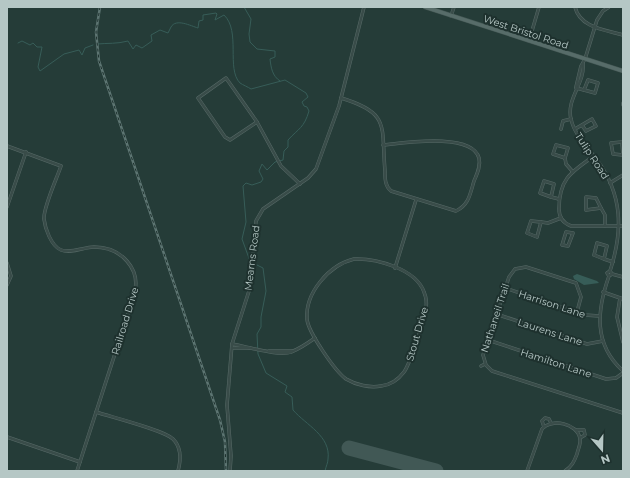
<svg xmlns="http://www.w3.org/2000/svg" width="630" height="478" viewBox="0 0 630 478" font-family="Montserrat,sans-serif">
  <rect width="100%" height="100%" fill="#253c38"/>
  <path fill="#375d58" d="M577,274l20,7 2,2 -15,2 -10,-6 -1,-3z"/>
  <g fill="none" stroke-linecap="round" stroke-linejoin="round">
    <g stroke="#375d58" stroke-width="1">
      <path d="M244,7l7,12 -2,15 1,8 7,7 18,2v6l-5,2c1,8 2,17 10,22"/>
      <path d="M18,43l4,-2 8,4 3,-2 4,4h5l-4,20 2,4 24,-17 15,-4 3,5 3,-7 8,-3"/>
      <path d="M97,44c11,-1 20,0 31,-3l5,8 3,-4 6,3 10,-7 -1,-6 9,-5 8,3c1,-2 2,-4 3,-6 5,-9 20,-1 27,1l1,-7 4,-1v-5l13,-2 1,1 -2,6 9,-5c17,16 2,54 16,68 3,2 8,4 11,6l34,-9 21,13 2,4 -6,5 2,4 3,1 2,4c-5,17 -10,17 -21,29v7l-4,4 -1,9 -8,2 -8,8 -5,-6 -3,7 4,8 -2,3 -9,3 -6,-2 -3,3 3,36 -4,17 8,22"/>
      <path d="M253,263l10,5 3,23 -5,26v10l-4,7 1,20 8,19 21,13 -2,6 7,5 1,13c13,15 38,26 35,49 0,4 -2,7 -3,12"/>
    </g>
    <path stroke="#415855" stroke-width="15" d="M349,448l87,23"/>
    <defs>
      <g id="minor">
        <path d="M575,7c5,21 31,23 48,28"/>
        <path d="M451,16l3,-9"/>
        <path d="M529,41l10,-34"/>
        <path d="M583,64c2,19 -17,35 -12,55 3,15 17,29 26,41 26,35 26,71 13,111"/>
        <path d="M226,78l31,44 -27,18 -5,-3 -27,-39z"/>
        <path d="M588,80l10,3 -3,10 -11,-3z"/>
        <path d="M576,87l5,-21 4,-7 12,-39 6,-9 6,-4"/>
        <path d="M576,88l8,2"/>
        <path d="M341,98c50,15 40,28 44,73 0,8 0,15 6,20l65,20c13,-6 14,-17 18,-30 3,-7 7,-15 5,-23 -7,-26 -76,-15 -96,-13"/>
        <path d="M623,103v2"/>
        <path d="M257,122l24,44 19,18"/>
        <path d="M561,129l2,-8 8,-2"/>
        <path d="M575,129l17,-10 4,7 -10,5 -4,-6"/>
        <path d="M556,145l12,3 -3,10 -12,-4z"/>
        <path d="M7,146l54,20c-4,12 -18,42 -17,53 1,9 7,27 17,31 10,4 23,-3 33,-3 27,0 48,22 40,48l-57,176"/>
        <path d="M623,155l-1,-13 -11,1 2,11 10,1"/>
        <path d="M594,156c-23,16 -35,23 -35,53 0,8 4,14 12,17h52"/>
        <path d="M565,158l1,6 7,8"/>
        <path d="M544,181l10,3 -3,13 -11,-4z"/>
        <path d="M610,183l13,-8"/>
        <path d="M551,197l8,2"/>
        <path d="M586,197l10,1 5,10 -15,2z"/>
        <path d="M7,207l19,-55"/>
        <path d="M601,208l4,7v11"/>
        <path d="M531,221l10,1 -4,15 -10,-4z"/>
        <path d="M541,222l7,1 13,-5"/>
        <path d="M566,232l7,1 -5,13 -6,-1z"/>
        <path d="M597,243l10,3 -3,13 -10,-4z"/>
        <path d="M354,259c22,-1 62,10 70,33 2,5 3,10 2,15 -1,11 -16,57 -22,65 -6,8 -14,13 -23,14 -11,2 -25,-1 -35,-7 -11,-8 -38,-47 -39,-60 -2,-26 22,-54 47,-60z"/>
        <path d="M604,259l9,3"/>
        <path d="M7,263l4,13 -4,9"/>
        <path d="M395,268l21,-68"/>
        <path d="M612,274l11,3"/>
        <path d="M609,276l-2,-3 3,-2 2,3 -3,2c-12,34 -16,68 14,95"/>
        <path d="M505,288l80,27 14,1"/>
        <path d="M603,292l20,7"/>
        <path d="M620,298l-3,19 6,25"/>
        <path d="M577,312l4,-15 -5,-14 -50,-16 -11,2 -6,8 -26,78 3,10 6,6 131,42"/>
        <path d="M496,314l91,30 16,-3"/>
        <path d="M488,340l118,39 10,-1 7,-5"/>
        <path d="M232,344c13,2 48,13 59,8 8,-3 17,-9 24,-14"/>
        <path d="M232,348h18"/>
        <path d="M269,351h23"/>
        <path d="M481,366l4,-2"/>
        <path d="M96,412c15,5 68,18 77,27 9,9 8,21 5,32"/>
        <path d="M544,427l-2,-6 3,-3 4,1 2,4"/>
        <path d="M576,430h8l1,5 -5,3"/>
        <path d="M7,437l73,25"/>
        <path d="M230,471l1,-15 -4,-51 5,-61 17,-53 7,-70 7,-12 45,-31 8,-9 23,-63 25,-99"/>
        <path d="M527,471l15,-42c9,-11 36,-6 38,10 1,5 -2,10 -3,15 -3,8 -5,12 -12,17"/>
      </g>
      <path id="major" d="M425,7l198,64"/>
    </defs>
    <use href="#minor" stroke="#576a67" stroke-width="3.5"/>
    <use href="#major" stroke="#455855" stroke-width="4.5"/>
    <use href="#minor" stroke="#394c49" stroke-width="2.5"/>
    <use href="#major" stroke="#576c69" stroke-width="3.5"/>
    <defs>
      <path id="rail" d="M100,7l-4,25 3,29 121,359 5,22 1,29"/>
    </defs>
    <use href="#rail" stroke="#5d7572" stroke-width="2.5"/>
    <use href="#rail" stroke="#1e312e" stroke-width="1" stroke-dasharray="3" stroke-linecap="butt"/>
  </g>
  <g text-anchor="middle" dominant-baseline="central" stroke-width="4" stroke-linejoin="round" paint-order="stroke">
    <g font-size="10" fill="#b5c7c5" stroke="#1e312e">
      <text transform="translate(526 32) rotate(18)">West Bristol Road</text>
      <text transform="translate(592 156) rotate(57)">Tulip Road</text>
      <text transform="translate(252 258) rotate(-83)">Mearns Road</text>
      <text transform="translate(552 304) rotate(18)">Harrison Lane</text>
      <text transform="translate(495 318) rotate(-72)">Nathaneil Trail</text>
      <text transform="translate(125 321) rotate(-73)">Railroad Drive</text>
      <text transform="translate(550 332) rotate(18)">Laurens Lane</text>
      <text transform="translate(417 334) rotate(-74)">Stout Drive</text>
      <text transform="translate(556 363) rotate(18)">Hamilton Lane</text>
    </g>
  </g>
  <rect width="630" height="478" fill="none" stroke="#b5c7c5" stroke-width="16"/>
  <g transform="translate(602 450) rotate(160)" stroke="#1e312e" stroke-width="3" paint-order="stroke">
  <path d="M0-3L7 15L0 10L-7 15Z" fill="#b5c7c5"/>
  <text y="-6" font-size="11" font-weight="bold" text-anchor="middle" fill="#b5c7c5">N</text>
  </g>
</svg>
